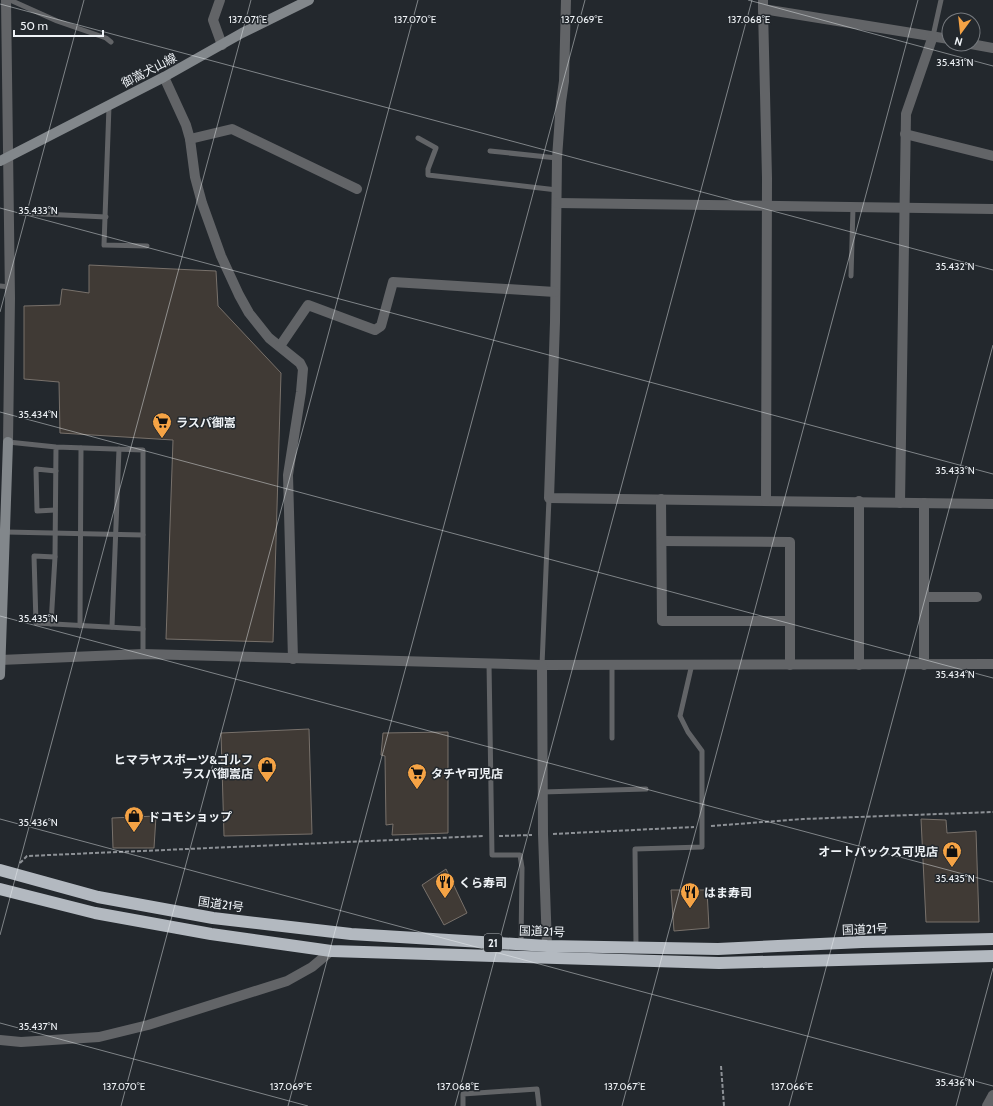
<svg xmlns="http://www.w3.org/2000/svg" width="993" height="1106" viewBox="0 0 993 1106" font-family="Cabin,'Noto Sans JP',sans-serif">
  <rect width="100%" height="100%" fill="#23282d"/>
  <g fill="#403a35" stroke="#78716b">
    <path d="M89,265l127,6 2,35 63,67 -8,269 -107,-3 7,-199 -113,-7 -1,-51 -35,-3v-73l36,-1 2,-16 27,4z"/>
    <path d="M309,729l3,105 -88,2 -3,-103z"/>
    <path d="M448,732v101l-56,2 1,-11 -7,1 -1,-69 -4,-1 2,-22z"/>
    <path d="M156,816l-2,32h-41l-1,-30z"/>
    <path d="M921,819l25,1 1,13 29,-2 3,91h-53z"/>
    <path d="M446,869l21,44 -23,12 -22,-40z"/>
    <path d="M671,890h36l2,38 -35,3z"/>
  </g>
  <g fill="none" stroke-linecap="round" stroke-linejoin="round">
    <g stroke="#8d9196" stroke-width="2" stroke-dasharray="4 2" stroke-linecap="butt">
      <path d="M711,826l92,-7 190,-7"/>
      <path d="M553,834l141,-7"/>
      <path d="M499,836l33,-1"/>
      <path d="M20,863l7,-7 457,-20"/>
      <path d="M721,1066l3,40"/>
    </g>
    <g stroke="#626467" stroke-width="5">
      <path d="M10,0l47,21 49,17 5,4"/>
      <path d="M933,36l8,-36"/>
      <path d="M109,106l-5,139 43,1"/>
      <path d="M418,138l18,10 -8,21v6l129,15"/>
      <path d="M490,151l67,7"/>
      <path d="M21,213l85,4"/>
      <path d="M851,276l2,-68"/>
      <path d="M0,286l10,1"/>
      <path d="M8,442l48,5 87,3v179l-107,-6 -2,-67 21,1 1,-110"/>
      <path d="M55,510l-18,1 -1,-42 20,2"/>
      <path d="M6,532l137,3"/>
      <path d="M51,624l4,-67"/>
      <path d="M80,626l1,-178"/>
      <path d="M112,627l7,-178"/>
      <path d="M143,629v25"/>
      <path d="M489,663l3,192h28l2,13 -1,76"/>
      <path d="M542,665l7,-167"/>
      <path d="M612,738v-74"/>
      <path d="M542,792l104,-3"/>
      <path d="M636,947l-1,-98 67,-2v-96l-14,-19 -8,-16 12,-52"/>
      <path d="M463,1106v-12l74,-5 2,17"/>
    </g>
    <g stroke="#626467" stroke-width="10">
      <path d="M6,0l4,298 -2,144"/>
      <path d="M220,0l-7,20 9,25"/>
      <path d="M566,0l-2,81 -3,21 -4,56 -2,164 -6,176 444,6"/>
      <path d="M763,0v9l186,30"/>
      <path d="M763,9l4,169 -1,322"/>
      <path d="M971,44l22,4"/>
      <path d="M164,77l22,48 4,14 5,38 7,26 19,53 18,39 10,18 20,25 31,25 3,6 -2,23 -13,83 5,184"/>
      <path d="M905,134l88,22"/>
      <path d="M190,139l42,-10 125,60"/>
      <path d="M557,203l436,6"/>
      <path d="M280,346l28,-41 67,25 6,-4 12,-44 162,10"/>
      <path d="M661,499l1,122h128v44"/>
      <path d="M900,503l6,-389 27,-78"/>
      <path d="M662,541l128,1v79"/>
      <path d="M924,597h53"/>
      <path d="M0,660l143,-6 399,11 451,-1"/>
      <path d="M542,665l1,169 4,112"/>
      <path d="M859,665v-164"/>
      <path d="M924,665v-162"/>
      <path d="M0,1040l21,2 78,-5 49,-12 139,-44 25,-14 19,-16"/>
      <path d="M987,1106l6,-11"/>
    </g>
    <g stroke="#82878b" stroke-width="10">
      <path d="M0,161l164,-84 78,-44 67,-33"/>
      <path d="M0,675l8,-233"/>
    </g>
    <g stroke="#b3b9c0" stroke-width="12">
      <path d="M0,870l98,27 115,21 138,16 196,12 171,3 144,-7 131,-3"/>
      <path d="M0,889l95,24 116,21 120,17 388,12 274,-7"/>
    </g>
  </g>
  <path fill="none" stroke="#eff3f7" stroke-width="1" stroke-opacity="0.45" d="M748,0l245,66M0,4l993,266M0,208l993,266M0,312l84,-312M0,412l993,266M0,616l993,266M0,819l993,267M0,935l251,-935M0,1023l308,83M121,1106l297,-1106M288,1106l297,-1106M455,1106l297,-1106M622,1106l296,-1106M789,1106l204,-761M956,1106l37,-138"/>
  <defs>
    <symbol id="supermarket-pin" viewBox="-11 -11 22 30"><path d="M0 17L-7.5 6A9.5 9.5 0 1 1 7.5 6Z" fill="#f5a345" stroke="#23282d"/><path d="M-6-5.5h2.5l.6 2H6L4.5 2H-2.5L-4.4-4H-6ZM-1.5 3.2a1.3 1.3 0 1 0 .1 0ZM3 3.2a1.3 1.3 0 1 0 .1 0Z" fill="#111"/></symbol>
    <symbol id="shop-pin" viewBox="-11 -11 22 30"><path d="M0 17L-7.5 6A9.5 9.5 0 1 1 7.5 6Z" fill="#f5a345" stroke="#23282d"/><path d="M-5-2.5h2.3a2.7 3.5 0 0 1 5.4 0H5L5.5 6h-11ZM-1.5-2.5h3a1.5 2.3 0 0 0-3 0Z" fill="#111"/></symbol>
    <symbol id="restaurant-pin" viewBox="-11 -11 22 30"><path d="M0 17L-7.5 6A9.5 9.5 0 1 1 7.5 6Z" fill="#f5a345" stroke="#23282d"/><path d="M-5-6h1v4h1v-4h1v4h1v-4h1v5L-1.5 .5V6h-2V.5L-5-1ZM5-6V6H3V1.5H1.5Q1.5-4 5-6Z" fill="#111"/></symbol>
  </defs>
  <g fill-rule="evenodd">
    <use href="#supermarket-pin" x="151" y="411" width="22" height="30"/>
    <use href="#shop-pin" x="256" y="755" width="22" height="30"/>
    <use href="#supermarket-pin" x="406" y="762" width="22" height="30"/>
    <use href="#shop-pin" x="123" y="805" width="22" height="30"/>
    <use href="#shop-pin" x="941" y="840" width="22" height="30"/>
    <use href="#restaurant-pin" x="434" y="871" width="22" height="30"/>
    <use href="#restaurant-pin" x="679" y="881" width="22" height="30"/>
  </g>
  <g text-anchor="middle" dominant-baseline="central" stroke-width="3" stroke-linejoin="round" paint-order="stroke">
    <rect fill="#23282d" stroke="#b2b6ba" stroke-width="1" x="484" y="934" width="18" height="18" rx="3"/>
    <g font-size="11" font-weight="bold" fill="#eff3f7">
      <text x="493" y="943">21</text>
    </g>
    <g font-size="12" fill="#eff3f7" stroke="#23282d">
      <text transform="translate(149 70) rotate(-27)">御嵩犬山線</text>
      <text transform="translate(221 904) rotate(8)">国道21号</text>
      <text transform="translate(865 929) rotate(-2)">国道21号</text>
      <text transform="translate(542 931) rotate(2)">国道21号</text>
    </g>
    <g font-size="12" font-weight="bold" fill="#eff3f7" stroke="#23282d" text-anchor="start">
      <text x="176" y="422">ラスパ御嵩</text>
      <text x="253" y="759" text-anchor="end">ヒマラヤスポーツ&amp;ゴルフ<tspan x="253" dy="14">ラスパ御嵩店</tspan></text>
      <text x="431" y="773">タチヤ可児店</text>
      <text x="148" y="816">ドコモショップ</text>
      <text x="938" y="851" text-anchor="end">オートバックス可児店</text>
      <text x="459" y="882">くら寿司</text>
      <text x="704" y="892">はま寿司</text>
    </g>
  </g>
  <g font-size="10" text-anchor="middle" fill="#eff3f7" stroke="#23282d" stroke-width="3" stroke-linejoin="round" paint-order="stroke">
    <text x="248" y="23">137.071°E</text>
    <text x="415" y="23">137.070°E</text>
    <text x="582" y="23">137.069°E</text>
    <text x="749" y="23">137.068°E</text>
    <text x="955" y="66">35.431°N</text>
    <text x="38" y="214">35.433°N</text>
    <text x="955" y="270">35.432°N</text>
    <text x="38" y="418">35.434°N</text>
    <text x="955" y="474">35.433°N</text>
    <text x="38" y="622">35.435°N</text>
    <text x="955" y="678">35.434°N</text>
    <text x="38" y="826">35.436°N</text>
    <text x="955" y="882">35.435°N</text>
    <text x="38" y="1030">35.437°N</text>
    <text x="955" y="1086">35.436°N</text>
    <text x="124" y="1090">137.070°E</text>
    <text x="291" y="1090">137.069°E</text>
    <text x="458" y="1090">137.068°E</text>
    <text x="625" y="1090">137.067°E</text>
    <text x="792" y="1090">137.066°E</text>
  </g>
  <g transform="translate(961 32) rotate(195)"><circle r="19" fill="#23282d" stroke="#75797e"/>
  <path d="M0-3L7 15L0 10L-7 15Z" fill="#f5a345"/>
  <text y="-6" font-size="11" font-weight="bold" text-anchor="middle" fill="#eff3f7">N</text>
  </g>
  <path d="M14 30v6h89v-6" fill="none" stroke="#eff3f7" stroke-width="2"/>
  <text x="20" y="30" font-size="12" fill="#eff3f7" stroke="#23282d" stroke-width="3" paint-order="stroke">50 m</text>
</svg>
